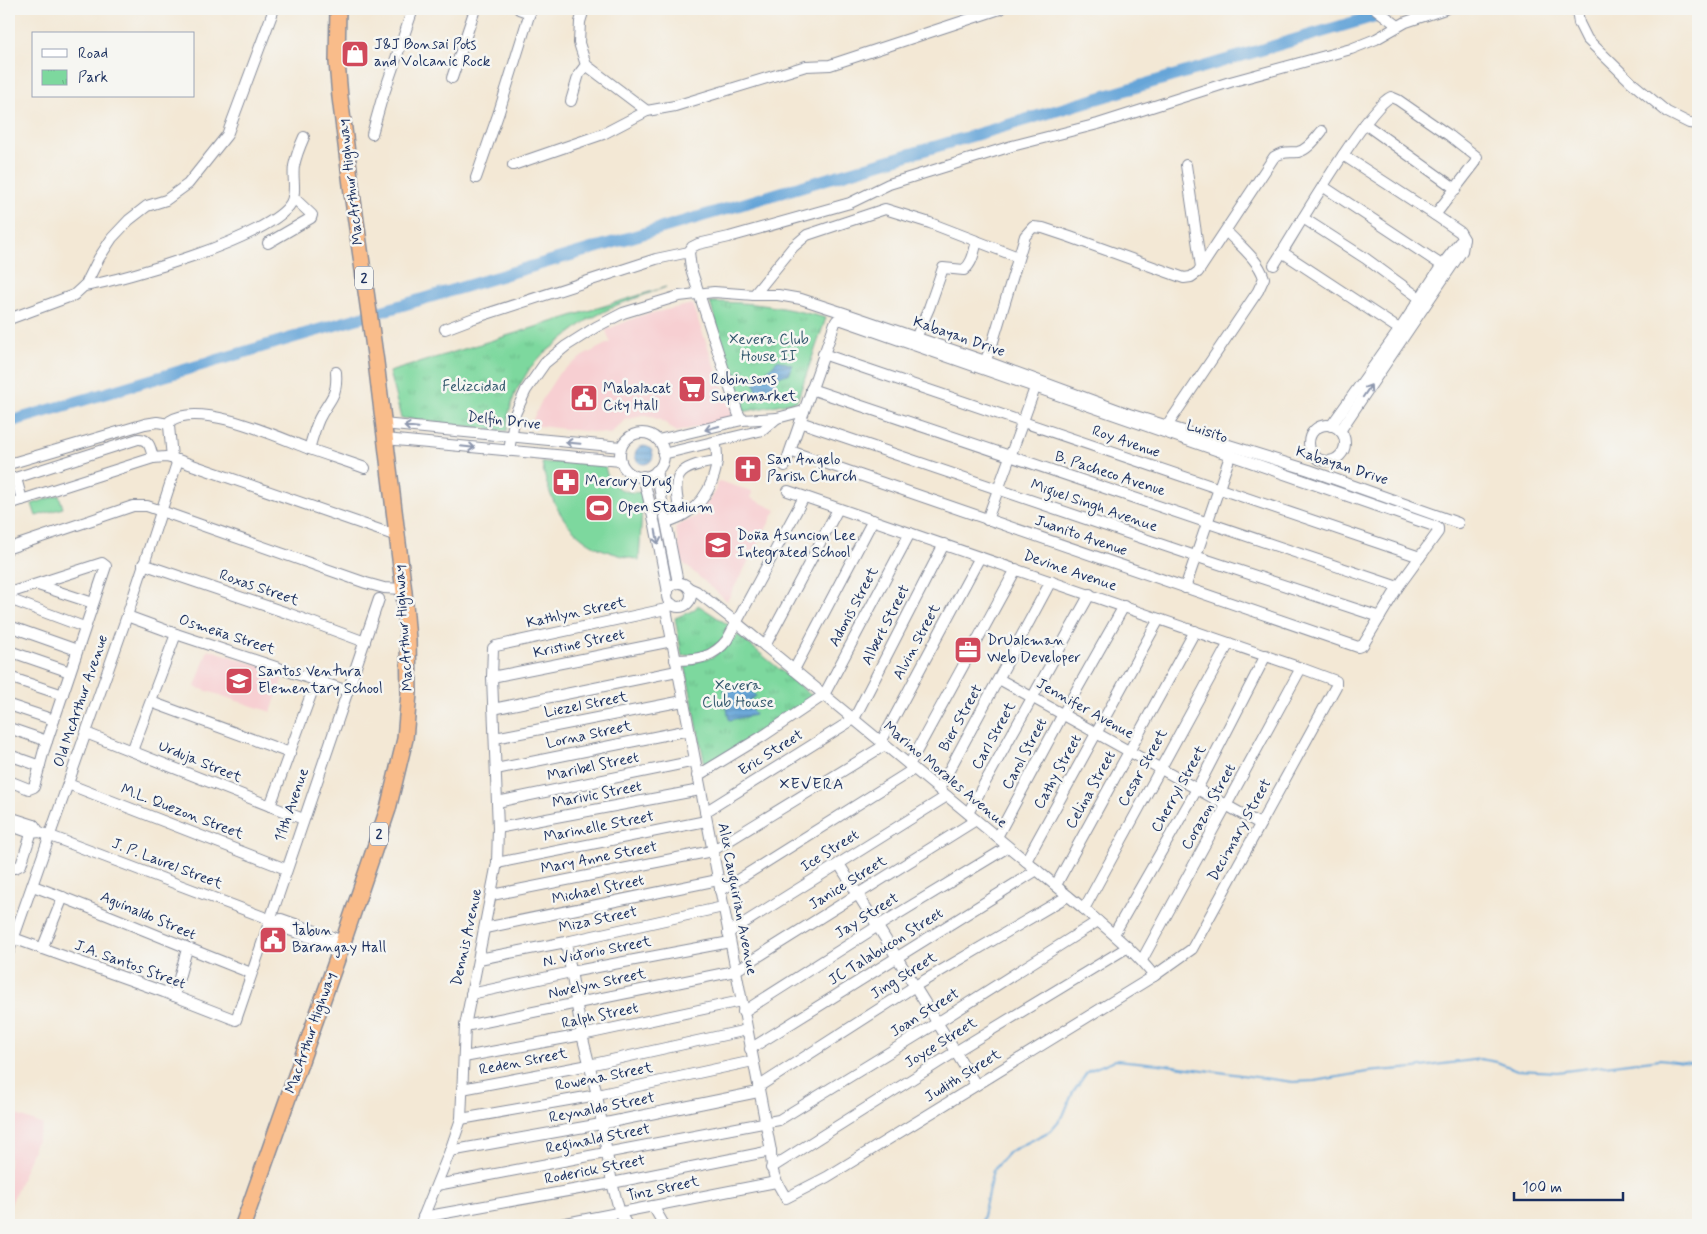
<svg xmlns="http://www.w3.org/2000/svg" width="1707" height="1234" viewBox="0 0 1707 1234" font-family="Mynerve,sans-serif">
  <defs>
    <pattern id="park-tufts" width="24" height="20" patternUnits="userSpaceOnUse" patternTransform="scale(1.25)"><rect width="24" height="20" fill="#7dd89e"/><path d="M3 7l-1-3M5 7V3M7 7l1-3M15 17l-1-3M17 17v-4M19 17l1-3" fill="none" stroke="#6bba8a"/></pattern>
    <pattern id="water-rules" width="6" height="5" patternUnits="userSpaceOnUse" patternTransform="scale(1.25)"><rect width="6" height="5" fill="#66a5d8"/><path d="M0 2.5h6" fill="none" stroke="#5387b2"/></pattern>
  </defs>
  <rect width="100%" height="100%" fill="#f6f6f2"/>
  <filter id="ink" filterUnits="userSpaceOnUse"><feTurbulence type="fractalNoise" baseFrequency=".02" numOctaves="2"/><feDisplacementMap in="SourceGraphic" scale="10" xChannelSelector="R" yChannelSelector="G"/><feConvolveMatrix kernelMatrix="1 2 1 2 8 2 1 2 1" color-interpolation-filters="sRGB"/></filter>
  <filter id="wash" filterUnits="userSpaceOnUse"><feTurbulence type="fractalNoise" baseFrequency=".0096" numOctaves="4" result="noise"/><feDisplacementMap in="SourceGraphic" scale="20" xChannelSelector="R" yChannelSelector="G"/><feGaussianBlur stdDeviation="1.12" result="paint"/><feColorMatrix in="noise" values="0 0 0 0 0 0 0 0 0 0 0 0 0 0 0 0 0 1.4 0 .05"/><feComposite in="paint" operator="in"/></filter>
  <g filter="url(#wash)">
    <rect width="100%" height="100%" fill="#f3e8d5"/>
    <g fill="#f7cfd2">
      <path d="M692,304l42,114 -58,14 -13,-11 -17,-6 -21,5 -15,14 -80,-9 13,-27 16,-25 24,-17 27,-14 -4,-12 34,-14z"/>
      <path d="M719,481l33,10 -1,7 25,12 -49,91 -45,-39 -7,-35 20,-10 5,-5 -3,-3 6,-7 4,2 7,-12z"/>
      <path d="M208,649l76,25 -13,38 -76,-25z"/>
      <path d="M9,1112l34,13 -34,84z"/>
    </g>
    <g fill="#7dd89e" stroke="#4c847e">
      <path d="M563,462h42c0,22 16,33 38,30l-4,68c-13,-3 -25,-6 -38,-11 -35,-15 -53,-50 -59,-86z"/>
      <path d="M59,495l4,13 -27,8 -4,-12z"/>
    </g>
    <g fill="url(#park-tufts)" stroke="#4c847e">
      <path d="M666,287l-49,18 -31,16 -44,34 -12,13 -15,25 -6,20 -2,18 -106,-13 -12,-46z"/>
      <path d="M710,302c43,0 75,5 116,16l-29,83 -55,11z"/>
      <path d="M698,605l35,23c-18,21 -23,24 -51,28l-7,-38 19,-8z"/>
      <path d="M738,635l75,62 -52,36 -56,32 -20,-100 28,-8z"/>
    </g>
    <g fill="url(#water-rules)" stroke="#406a9b">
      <path d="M777,360l15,5 -2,8 -12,4 -7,12 -14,3 -3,-13c9,-5 18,-10 23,-19z"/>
      <circle cx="644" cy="455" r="9"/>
      <path d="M742,682l14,14 -9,6 8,13 -26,5 -5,-30 9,-3z"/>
    </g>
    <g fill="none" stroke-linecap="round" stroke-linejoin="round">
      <path stroke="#66a5d8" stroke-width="2" d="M981,1225l12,-55 16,-18 41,-21 13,-15 10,-24 15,-21 27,-11 44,4 134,18 22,-1 52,-9 47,-4 66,-9 17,3 20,8 40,2 103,-13 38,5"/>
      <g stroke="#66a5d8" stroke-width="12">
        <path d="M1385,12l11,-3"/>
        <path d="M9,422l1366,-406"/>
      </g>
    </g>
  </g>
  <g filter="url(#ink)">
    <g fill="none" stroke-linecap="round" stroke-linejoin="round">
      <defs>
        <g id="minor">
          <path d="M519,9l11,4"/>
          <path d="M584,9l-4,13 -1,21 7,22 61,46"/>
          <path d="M1376,9l22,17"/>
          <path d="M1577,9l2,14 8,16 44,43 36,30 22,11 9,1"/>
          <path d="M452,78l23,-69"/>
          <path d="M571,101l8,-27 7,-9"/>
          <path d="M1365,124l91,65"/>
          <path d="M372,134l9,-32 32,-93"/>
          <path d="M513,165l90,-31 44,-23 28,-5 118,-36 13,-4 24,-1 170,-56"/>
          <path d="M1186,165l15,102"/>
          <path d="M476,178l23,-66 32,-103"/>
          <path d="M1324,187l122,81"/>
          <path d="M1303,218l62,40 60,44"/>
          <path d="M268,243l43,-25 1,-3 -19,-18"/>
          <path d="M1282,252l123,81"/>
          <path d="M1274,265c18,-28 94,-159 117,-168l7,3 52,36 27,21 -2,6 -40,52"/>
          <path d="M84,286c40,-6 188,-49 207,-83 6,-11 1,-25 3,-37 2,-10 6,-20 10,-29"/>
          <path d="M754,295l39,-48 14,-12 78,-26 45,14 88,34"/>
          <path d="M9,319l65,-24 12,-11 13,-26 13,-20 17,-18 18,-14 19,-6 22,-16 39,-49 47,-126"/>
          <path d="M445,329l29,-11 182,-59 33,-7"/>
          <path d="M916,338l13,-30 14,-40 21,2c9,-7 10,-19 13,-29"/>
          <path d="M823,354l597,203"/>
          <path d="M985,361l6,-13 34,-112 8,-9 10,1 27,9 114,41 7,-1 7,-5 76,-115c9,-6 14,-4 24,-5 10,-2 18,-14 24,-21"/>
          <path d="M811,389c196,67 392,131 587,198"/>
          <path d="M742,420l-4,-7 -47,-144 -2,-17 3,-5 6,-3 31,-7 121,-34 39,-19 123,-38 86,-22 132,-42 121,-33 25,-10 30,-17 39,-13"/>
          <path d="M800,422l395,134 185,61"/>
          <path d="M383,424l238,23"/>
          <circle cx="1327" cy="443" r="18"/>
          <path d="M1167,426l91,-135 6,-13c-6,-19 -25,-33 -38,-47"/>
          <path d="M1331,426l69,-97 42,-64 17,-22 5,-4"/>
          <path d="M1340,431l122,-180 2,-12 -4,-7 -25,-17 -92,-60"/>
          <circle cx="642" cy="455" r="22"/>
          <path d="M385,439l236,22"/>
          <path d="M658,440l84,-20 35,-2 27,-7"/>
          <path d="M309,449c3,-10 6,-21 10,-30 10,-20 19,-22 17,-47"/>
          <path d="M509,451l6,-37 11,-24 19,-27 21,-17 30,-19 27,-14 56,-17 35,-4 40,3h24l23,4 43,14 141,48 144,53 180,56 149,53"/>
          <path d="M663,454l100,-24 14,-12"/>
          <path d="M172,458l-3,-32 1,-5c30,-20 106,15 137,27 19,7 39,13 58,20"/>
          <path d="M9,464l136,-40 12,-2 12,2"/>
          <path d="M785,466l5,-15 45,-128 2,-3h5l592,206 4,2v4l-40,55 -35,58 -5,2 -568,-196"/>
          <path d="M656,471l22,112"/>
          <path d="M643,476l12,49 13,67"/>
          <path d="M16,478l6,22"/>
          <path d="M9,480l129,-41c11,-1 13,10 15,19"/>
          <path d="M9,504l144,-46 13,-1 12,3 219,76"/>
          <path d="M681,516c-10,-41 -6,-49 36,-55"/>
          <path d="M987,520l48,-132"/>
          <path d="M666,522c7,-2 15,-5 22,-10 21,-13 34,-46 27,-70"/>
          <path d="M9,548l124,-42h14l219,77 18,5 19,1"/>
          <path d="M143,564l147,50 75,28"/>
          <circle cx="679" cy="595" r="12"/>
          <path d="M38,585l55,18"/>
          <path d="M689,588l7,3 41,32 347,286c24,21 50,41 70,67"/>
          <path d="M1185,588l45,-132"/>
          <path d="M9,593l93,-30 4,3 -62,184 -10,37 -5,2 -20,-8"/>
          <path d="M9,599l75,28"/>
          <path d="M672,604l-6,5 6,32 99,510c0,22 4,29 15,47l41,-21 327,-201 38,-27 144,-263v-5l-35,-13 -513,-177"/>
          <path d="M127,616l49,18 172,57"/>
          <path d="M9,626l68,24"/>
          <path d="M765,646l73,-137"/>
          <path d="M9,651l61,21"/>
          <path d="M675,660c22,0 38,-2 52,-20l77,-143"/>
          <path d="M794,670l79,-150"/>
          <path d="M9,677l54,18"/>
          <path d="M492,677l180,-36"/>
          <path d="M999,679l261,145"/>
          <path d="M151,702l139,51"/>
          <path d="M9,705l45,15"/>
          <path d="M493,709l184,-38"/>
          <path d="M9,728l38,13"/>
          <path d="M86,733l217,86"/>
          <path d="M495,738l188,-37"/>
          <path d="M881,742l99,-185"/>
          <path d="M132,751l44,-117"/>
          <path d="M9,755l31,11"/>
          <path d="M909,765l107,-196"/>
          <path d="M496,769l193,-39"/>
          <path d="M697,776l66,-40 61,-41 86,-162"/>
          <path d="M68,784l218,85"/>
          <path d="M939,789l112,-208"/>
          <path d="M497,802l198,-41"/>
          <path d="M270,806l46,-125"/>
          <path d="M705,812l149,-93 90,-175"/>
          <path d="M968,813l122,-219"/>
          <path d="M9,817l25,8 3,4"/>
          <path d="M9,825l22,8 9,-1 234,89 4,5 63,22"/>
          <path d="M498,828l202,-38"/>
          <path d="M997,837l66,-123 61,-108"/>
          <path d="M1026,861l133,-242"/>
          <path d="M497,863l209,-42"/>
          <path d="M839,864l137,221"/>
          <path d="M9,866l6,2 6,-3 13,-40"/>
          <path d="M1056,885l139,-254"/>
          <path d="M33,886c73,27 145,59 218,87"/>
          <path d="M720,891l194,-122"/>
          <path d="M492,895l220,-44 173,-106"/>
          <path d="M1084,909l145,-266"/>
          <path d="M274,921l7,-2 62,22"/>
          <path d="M485,928l233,-48"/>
          <path d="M728,933l219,-137"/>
          <path d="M1114,934l83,-145 69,-134"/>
          <path d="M13,938l151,54 72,28 143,-421"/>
          <path d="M566,942l16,93 15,60 15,88 8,30 7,12"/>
          <path d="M42,949l21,-52"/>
          <path d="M9,951l118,-335 51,-156"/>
          <path d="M479,959l87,-17 157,-35"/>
          <path d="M1142,960l159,-292"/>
          <path d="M471,994l100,-22 159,-30"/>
          <path d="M174,996l13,-47"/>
          <path d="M743,1012l135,-86 130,-79"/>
          <path d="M465,1026l270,-55 241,-151"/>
          <path d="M750,1049l287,-179"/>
          <path d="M464,1057l118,-22 159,-34"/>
          <path d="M758,1087l157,-101 153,-90"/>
          <path d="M462,1089l127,-24 158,-35"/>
          <path d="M461,1119l136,-24 156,-34"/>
          <path d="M450,1151l151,-27 157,-32"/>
          <path d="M771,1168l184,-116 173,-105"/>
          <path d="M437,1185l342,-65 158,-97 161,-102"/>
          <path d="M653,1206l11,19"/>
          <path d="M423,1217l189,-34 159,-32"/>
          <path d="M420,1225l30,-74 11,-32 4,-93 32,-163 1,-35 -6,-151 1,-29 3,-2 170,-37"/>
          <path d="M556,1225l220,-43"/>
        </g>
        <path id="highway" d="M243,1225l98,-277 47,-139 17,-70 4,-46 -1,-53 -4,-48 -28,-230 -24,-169 -12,-96 -3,-35 1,-53"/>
      </defs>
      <use href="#minor" stroke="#878c9a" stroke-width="12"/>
      <use href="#highway" stroke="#878c9a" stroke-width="18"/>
      <use href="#minor" stroke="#fff" stroke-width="10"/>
      <use href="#highway" stroke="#f9bc8a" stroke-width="15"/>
    </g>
    <defs><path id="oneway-shaft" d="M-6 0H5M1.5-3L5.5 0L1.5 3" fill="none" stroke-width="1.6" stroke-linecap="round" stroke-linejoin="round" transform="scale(1.25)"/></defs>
    <g stroke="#8d97ae">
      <use href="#oneway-shaft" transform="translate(1367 391) rotate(-56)"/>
      <use href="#oneway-shaft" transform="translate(411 427) rotate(-174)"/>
      <use href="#oneway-shaft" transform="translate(712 428) rotate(165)"/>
      <use href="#oneway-shaft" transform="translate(573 443) rotate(-175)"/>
      <use href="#oneway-shaft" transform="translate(468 447) rotate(6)"/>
      <use href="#oneway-shaft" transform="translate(657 537) rotate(79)"/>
    </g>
  </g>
  <defs>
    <symbol id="shop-square" viewBox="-11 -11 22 22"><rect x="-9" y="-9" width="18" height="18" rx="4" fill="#d1495b" stroke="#f6f6f2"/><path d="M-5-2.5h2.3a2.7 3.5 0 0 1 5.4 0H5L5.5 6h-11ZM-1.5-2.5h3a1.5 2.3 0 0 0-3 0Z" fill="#fff"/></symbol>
    <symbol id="supermarket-square" viewBox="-11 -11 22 22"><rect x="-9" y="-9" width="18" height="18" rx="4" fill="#d1495b" stroke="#f6f6f2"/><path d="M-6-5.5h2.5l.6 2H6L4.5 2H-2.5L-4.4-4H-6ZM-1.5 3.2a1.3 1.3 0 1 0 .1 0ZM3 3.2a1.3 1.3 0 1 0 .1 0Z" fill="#fff"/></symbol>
    <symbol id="civic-square" viewBox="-11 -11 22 22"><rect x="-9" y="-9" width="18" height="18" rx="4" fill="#d1495b" stroke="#f6f6f2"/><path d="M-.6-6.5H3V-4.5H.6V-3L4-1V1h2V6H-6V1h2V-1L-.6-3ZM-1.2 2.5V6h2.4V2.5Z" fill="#fff"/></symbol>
    <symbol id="church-square" viewBox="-11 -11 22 22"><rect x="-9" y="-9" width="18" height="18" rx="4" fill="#d1495b" stroke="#f6f6f2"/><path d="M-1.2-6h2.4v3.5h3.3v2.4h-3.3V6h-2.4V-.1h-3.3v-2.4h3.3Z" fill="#fff"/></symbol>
    <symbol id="pharmacy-square" viewBox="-11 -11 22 22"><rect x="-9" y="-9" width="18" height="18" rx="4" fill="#d1495b" stroke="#f6f6f2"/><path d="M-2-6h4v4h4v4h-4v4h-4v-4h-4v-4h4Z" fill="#fff"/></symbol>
    <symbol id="stadium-square" viewBox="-11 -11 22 22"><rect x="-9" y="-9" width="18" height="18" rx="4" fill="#d1495b" stroke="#f6f6f2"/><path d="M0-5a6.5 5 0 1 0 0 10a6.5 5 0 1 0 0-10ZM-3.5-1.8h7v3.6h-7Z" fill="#fff"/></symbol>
    <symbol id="school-square" viewBox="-11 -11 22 22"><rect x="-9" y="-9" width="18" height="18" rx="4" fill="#d1495b" stroke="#f6f6f2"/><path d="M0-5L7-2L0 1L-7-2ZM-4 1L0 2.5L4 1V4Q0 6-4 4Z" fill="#fff"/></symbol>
    <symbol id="office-square" viewBox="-11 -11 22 22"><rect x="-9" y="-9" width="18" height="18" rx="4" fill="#d1495b" stroke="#f6f6f2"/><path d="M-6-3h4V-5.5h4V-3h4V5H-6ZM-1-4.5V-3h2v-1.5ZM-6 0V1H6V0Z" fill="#fff"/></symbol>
  </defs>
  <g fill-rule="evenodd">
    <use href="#shop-square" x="339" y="38" width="32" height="32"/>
    <use href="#supermarket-square" x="676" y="373" width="32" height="32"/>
    <use href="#civic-square" x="568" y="382" width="32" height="32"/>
    <use href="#church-square" x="732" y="453" width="32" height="32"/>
    <use href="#pharmacy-square" x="550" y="466" width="32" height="32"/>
    <use href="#stadium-square" x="583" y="492" width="32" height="32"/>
    <use href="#school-square" x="702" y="529" width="32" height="32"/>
    <use href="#office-square" x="952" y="634" width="32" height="32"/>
    <use href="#school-square" x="223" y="665" width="32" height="32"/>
    <use href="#civic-square" x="257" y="924" width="32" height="32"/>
  </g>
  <g text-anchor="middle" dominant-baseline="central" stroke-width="5" stroke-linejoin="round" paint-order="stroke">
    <g fill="#f6f6f2" stroke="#5d6b8a" stroke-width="1">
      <rect x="355" y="266.5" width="18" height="23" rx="4"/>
      <rect x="370" y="822.5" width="18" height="23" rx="4"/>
    </g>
    <g font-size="14" font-weight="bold" fill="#1b2f5e">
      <text x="364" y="278">2</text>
      <text x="379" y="834">2</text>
    </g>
    <g font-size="15" fill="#1b2f5e" stroke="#f6f6f2" text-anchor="start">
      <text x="374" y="45">J&amp;J Bonsai Pots<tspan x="374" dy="17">and Volcanic Rock</tspan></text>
      <text x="711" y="380">Robinsons<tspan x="711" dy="17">Supermarket</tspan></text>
      <text x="603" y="389">Mabalacat<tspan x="603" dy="17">City Hall</tspan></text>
      <text x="767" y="460">San Angelo<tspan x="767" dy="17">Parish Church</tspan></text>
      <text x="585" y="482">Mercury Drug</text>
      <text x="618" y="508">Open Stadium</text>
      <text x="737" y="536">Doña Asuncion Lee<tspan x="737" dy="17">Integrated School</tspan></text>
      <text x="987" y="641">DrUalcman<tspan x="987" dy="17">Web Developer</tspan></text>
      <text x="258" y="672">Santos Ventura<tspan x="258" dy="17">Elementary School</tspan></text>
      <text x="292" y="931">Tabun<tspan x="292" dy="17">Barangay Hall</tspan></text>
    </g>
    <g font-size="15" fill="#1b2f5e" stroke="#f6f6f2">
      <text transform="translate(351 182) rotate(-97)">MacArthur Highway</text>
      <text transform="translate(959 337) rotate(19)">Kabayan Drive</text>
      <text transform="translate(504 421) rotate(6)">Delfin Drive</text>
      <text transform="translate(1207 432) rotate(19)">Luisito</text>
      <text transform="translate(1126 442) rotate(19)">Roy Avenue</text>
      <text transform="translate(1342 466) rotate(18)">Kabayan Drive</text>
      <text transform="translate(1110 474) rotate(18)">B. Pacheco Avenue</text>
      <text transform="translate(1094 506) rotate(19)">Miguel Singh Avenue</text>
      <text transform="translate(1081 536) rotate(19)">Juanito Avenue</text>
      <text transform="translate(1070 571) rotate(19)">Devine Avenue</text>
      <text transform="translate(259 588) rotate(19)">Roxas Street</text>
      <text transform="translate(854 607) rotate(-62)">Adonis Street</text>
      <text transform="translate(576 613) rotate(-12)">Kathlyn Street</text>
      <text transform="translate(886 625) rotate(-63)">Albert Street</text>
      <text transform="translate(404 628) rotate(-94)">MacArthur Highway</text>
      <text transform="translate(227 635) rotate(18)">Osmeña Street</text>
      <text transform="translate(917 642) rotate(-62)">Alvin Street</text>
      <text transform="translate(579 644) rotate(-12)">Kristine Street</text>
      <text transform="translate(81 701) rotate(-71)">Old McArthur Avenue</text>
      <text transform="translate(586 705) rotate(-11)">Liezel Street</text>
      <text transform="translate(1085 709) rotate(29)">Jennifer Avenue</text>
      <text transform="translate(961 718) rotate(-61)">Bier Street</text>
      <text transform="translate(589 735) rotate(-12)">Lorna Street</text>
      <text transform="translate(994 736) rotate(-61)">Carl Street</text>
      <text transform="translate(771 753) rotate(-32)">Eric Street</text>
      <text transform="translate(1025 754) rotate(-62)">Carol Street</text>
      <text transform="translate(200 762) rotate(22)">Urduja Street</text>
      <text transform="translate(593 767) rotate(-12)">Maribel Street</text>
      <text transform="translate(1143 768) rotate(-61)">Cesar Street</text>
      <text transform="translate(1058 772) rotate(-61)">Cathy Street</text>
      <text transform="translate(945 775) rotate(40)">Marino Morales Avenue</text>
      <text transform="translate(1179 789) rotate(-61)">Cherryl Street</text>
      <text transform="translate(1091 790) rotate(-61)">Celina Street</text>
      <text transform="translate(597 795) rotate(-11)">Marivic Street</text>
      <text transform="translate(292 805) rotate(-71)">11th Avenue</text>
      <text transform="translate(1209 807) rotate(-61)">Corazon Street</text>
      <text transform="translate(182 812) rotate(21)">M.L. Quezon Street</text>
      <text transform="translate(599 827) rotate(-11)">Marinelle Street</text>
      <text transform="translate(1240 830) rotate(-61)">Decimary Street</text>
      <text transform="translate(830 851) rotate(-32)">Ice Street</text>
      <text transform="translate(599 858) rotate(-11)">Mary Anne Street</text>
      <text transform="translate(167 864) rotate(21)">J. P. Laurel Street</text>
      <text transform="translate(848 883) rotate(-32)">Janice Street</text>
      <text transform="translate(598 890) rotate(-12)">Michael Street</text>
      <text transform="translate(737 899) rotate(79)">Alex Cauguirian Avenue</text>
      <text transform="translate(148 916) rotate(23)">Aguinaldo Street</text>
      <text transform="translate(867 916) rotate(-32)">Jay Street</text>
      <text transform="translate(598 920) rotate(-12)">Miza Street</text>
      <text transform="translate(467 937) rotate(-78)">Dennis Avenue</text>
      <text transform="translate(886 947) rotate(-32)">JC Talabucon Street</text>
      <text transform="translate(597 952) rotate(-11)">N. Victorio Street</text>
      <text transform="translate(130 965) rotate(20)">J.A. Santos Street</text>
      <text transform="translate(904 976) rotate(-32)">Jing Street</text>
      <text transform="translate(597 984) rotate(-12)">Novelyn Street</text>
      <text transform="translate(925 1013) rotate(-32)">Joan Street</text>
      <text transform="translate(600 1016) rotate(-12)">Ralph Street</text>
      <text transform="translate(311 1033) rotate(-71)">MacArthur Highway</text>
      <text transform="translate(941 1043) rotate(-32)">Joyce Street</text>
      <text transform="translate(523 1062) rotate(-11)">Reden Street</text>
      <text transform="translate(963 1076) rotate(-32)">Judith Street</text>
      <text transform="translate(604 1077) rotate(-11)">Rowena Street</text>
      <text transform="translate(602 1108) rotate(-11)">Reynaldo Street</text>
      <text transform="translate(598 1139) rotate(-11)">Reginald Street</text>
      <text transform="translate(595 1170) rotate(-11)">Roderick Street</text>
      <text transform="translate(663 1189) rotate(-12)">Tinz Street</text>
    </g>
    <g font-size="15" fill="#34596e" stroke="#f6f6f2">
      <text x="769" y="340">Xevera Club<tspan x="769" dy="17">House II</tspan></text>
      <text x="474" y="387">Felizcidad</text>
      <text x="738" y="686">Xevera<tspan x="738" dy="17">Club House</tspan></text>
    </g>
    <g font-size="16" letter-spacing="1" fill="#1b2f5e" stroke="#f6f6f2">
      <text x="812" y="784">XEVERA</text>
    </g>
  </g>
  <rect width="1707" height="1234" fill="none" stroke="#f6f6f2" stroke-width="30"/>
  <rect x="32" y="32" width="162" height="65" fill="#f6f6f2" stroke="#9ea6b7"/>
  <rect x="42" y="49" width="25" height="8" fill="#ffffff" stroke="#9ea6b7"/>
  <text x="78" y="58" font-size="15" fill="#1b2f5e">Road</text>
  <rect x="42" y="70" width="25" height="15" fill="url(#park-tufts)" stroke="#9ea6b7"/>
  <text x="78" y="82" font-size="15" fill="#1b2f5e">Park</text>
  <path d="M1514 1192v8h109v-8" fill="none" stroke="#1b2f5e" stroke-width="2.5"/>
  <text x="1522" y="1192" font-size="15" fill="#1b2f5e" stroke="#f6f6f2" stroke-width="4" paint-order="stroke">100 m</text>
</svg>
